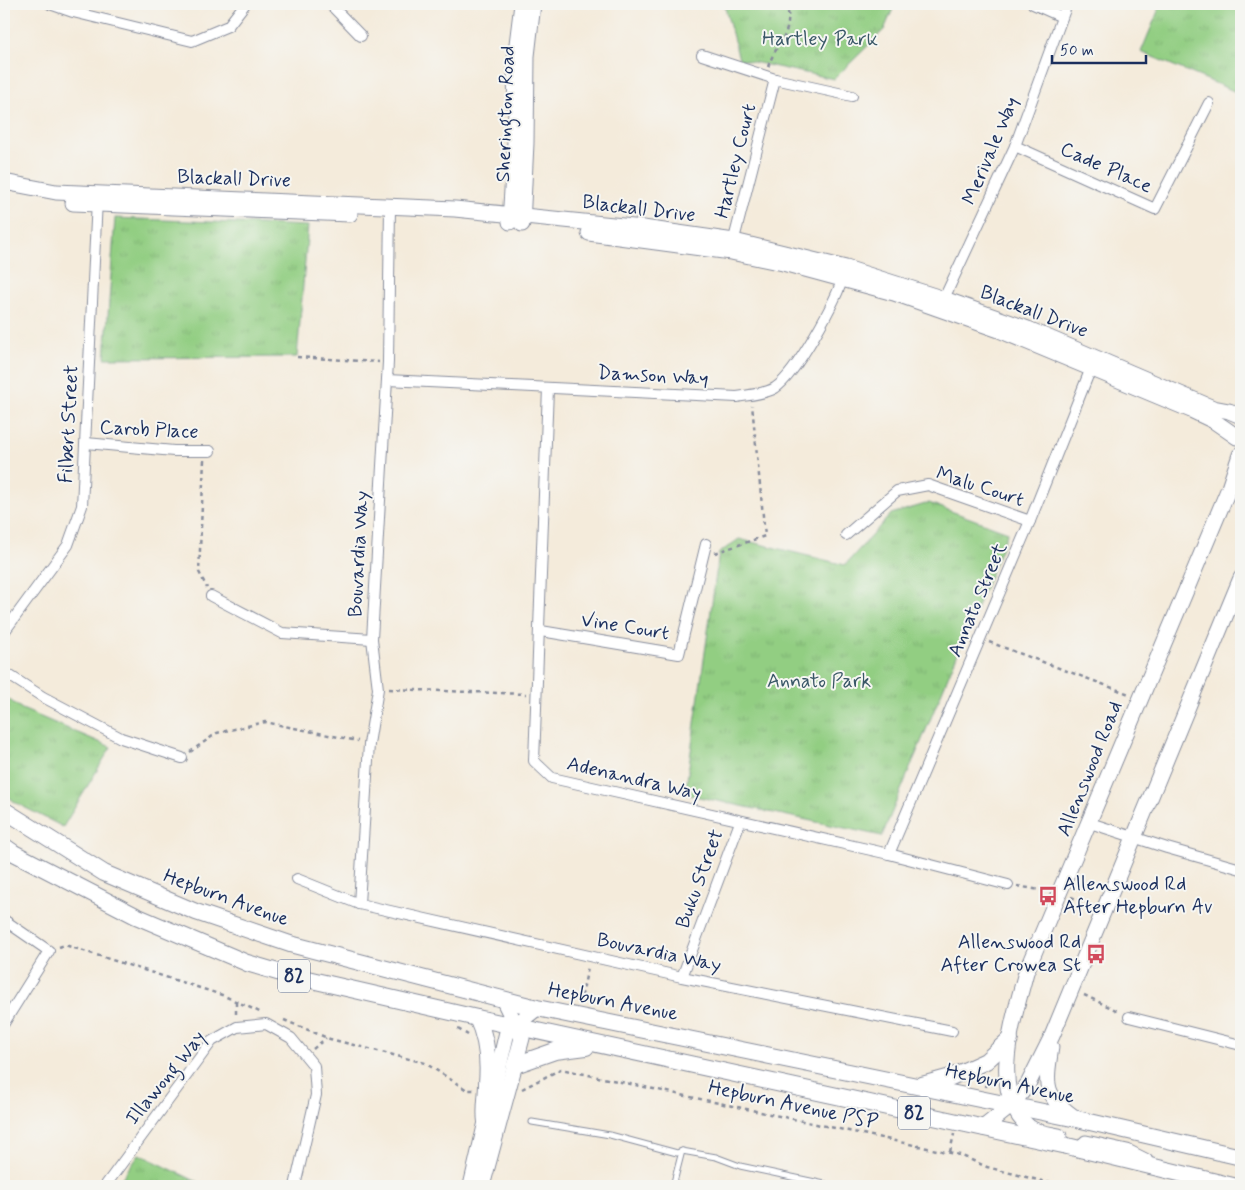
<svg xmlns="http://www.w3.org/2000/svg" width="1245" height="1190" viewBox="0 0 1245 1190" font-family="Mynerve,sans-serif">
  <defs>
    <pattern id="grass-tufts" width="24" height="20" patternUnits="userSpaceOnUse" patternTransform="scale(1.25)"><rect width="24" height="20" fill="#92ce82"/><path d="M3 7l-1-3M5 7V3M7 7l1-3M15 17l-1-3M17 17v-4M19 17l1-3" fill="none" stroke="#7db173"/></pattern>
  </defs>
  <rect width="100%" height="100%" fill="#f6f6f2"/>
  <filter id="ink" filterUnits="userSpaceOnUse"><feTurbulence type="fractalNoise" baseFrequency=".02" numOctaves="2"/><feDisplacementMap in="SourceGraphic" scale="10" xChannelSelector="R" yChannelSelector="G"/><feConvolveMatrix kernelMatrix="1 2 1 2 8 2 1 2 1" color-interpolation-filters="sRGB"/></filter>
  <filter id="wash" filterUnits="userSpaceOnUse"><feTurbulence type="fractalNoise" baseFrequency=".0096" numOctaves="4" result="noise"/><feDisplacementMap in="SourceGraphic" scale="20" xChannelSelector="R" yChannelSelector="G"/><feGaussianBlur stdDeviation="1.12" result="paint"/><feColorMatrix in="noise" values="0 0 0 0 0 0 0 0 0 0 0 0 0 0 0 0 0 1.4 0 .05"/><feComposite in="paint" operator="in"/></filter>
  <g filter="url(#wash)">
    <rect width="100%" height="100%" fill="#f4ebdb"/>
    <g fill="url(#grass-tufts)" stroke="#567e70">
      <path d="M724,4h171l-11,26 -50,49 -95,-20z"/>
      <path d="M1161,4h80v90l-100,-42z"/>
      <path d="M115,218l193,8 -11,131 -192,1z"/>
      <path d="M929,503l79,29 -126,304 -197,-42 34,-241 20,-14 106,26 46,-51z"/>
      <path d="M4,696l18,13 89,38 -48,80 -47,-24 -12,-10z"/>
      <path d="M139,1154l67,32h-90z"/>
    </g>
  </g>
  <g filter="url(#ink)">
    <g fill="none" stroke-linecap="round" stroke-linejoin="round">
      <defs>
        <g id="lane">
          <path d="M532,1122l78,13 67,18 5,-2 34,6 24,9 94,20"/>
          <path d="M673,1186l9,-35"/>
        </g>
        <g id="street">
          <path d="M50,4l23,8 119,29 36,-15 17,-22"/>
          <path d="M330,4l31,32"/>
          <path d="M1033,4l29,13"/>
          <path d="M702,55l73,24 77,17"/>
          <path d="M1015,146l140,63 54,-106"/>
          <path d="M390,206l-2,156 -16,277 6,50 -9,55 -10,160 323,73 270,54"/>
          <path d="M732,247l43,-168"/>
          <path d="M941,305l74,-159 52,-142"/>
          <path d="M387,380l350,17c11,-2 28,-3 38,-9 21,-14 62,-88 69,-114"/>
          <path d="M548,388l-14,373 18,17 337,76 119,31"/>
          <path d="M86,443l88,8h36"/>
          <path d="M846,535l51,-44 31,-6 102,36"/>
          <path d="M211,596l71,37 90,6"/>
          <path d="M541,631l138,23 27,-110"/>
          <path d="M4,632l64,-87 14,-39 15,-306"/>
          <path d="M4,672l39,25 78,41 61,20"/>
          <path d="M1090,823l77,25 74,21"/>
          <path d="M889,854l141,-333 63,-158"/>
          <path d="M297,879l62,25"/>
          <path d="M4,920l45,31 -45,72"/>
          <path d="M682,977l58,-155"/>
          <path d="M1129,1017l112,28"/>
          <path d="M105,1186l107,-145 25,-14 29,-3 25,14 23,28 2,29 -21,91"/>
        </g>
        <g id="secondary">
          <path d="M4,182l52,10 399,17 188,19 91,13 112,27 98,31 84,30 185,79 16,3 12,5"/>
          <path d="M73,203l277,11"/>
          <path d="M510,222l6,-96 -1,-66 7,-56"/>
          <path d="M522,224l4,-81 1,-87 6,-52"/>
          <path d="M589,233l142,19 52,11 111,30 105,37 192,80 23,11 23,16"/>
          <path d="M1051,1047c-6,39 -8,49 26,72"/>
          <path d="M983,1128l29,-23 16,-21 24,-48 189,-458"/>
          <path d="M1059,1136c-10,-2 -22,-3 -30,-9 -42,-35 -14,-111 -3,-155l203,-484 11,-33"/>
          <path d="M1086,1143l41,9 18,9"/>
          <path d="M471,1186l36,-154 30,-24"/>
          <path d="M482,1186l40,-148 -18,-37"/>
        </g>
        <g id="primary">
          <path d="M4,810l100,63 92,39 94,32 247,64 540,111 164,38"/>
          <path d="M4,846l10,7 122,63 111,47 34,10 196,45 586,127 170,41"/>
          <path d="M477,1018c10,21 12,42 10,65 0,14 -3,25 -1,39"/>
          <path d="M515,1065l40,-14 31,-4"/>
          <path d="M922,1085l29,-8 35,-16 24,-22"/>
        </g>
      </defs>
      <use href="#lane" stroke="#888d9c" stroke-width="7"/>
      <use href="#street" stroke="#888d9c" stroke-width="12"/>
      <use href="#secondary" stroke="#888d9c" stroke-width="17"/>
      <use href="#primary" stroke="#888d9c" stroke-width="18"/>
      <g stroke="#888d9c" stroke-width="2.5" stroke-dasharray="4 4" stroke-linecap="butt">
        <path d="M768,67c9,-27 25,-29 19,-63"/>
        <path d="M297,357l82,5"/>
        <path d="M204,460l-5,112 8,16"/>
        <path d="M715,553l50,-17 -13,-131"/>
        <path d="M989,642l140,52"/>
        <path d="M389,689l137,5"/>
        <path d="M190,752l27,-19 48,-11 93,19"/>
        <path d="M1017,886l29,5"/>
        <path d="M1071,897l20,8"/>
        <path d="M59,947l6,-2 157,50 40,18"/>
        <path d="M1084,995l36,17"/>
        <path d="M236,1002v14"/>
        <path d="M580,1004l8,-37"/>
        <path d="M284,1020l46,19 95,24 42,27h7"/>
        <path d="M458,1029l10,6"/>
        <path d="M313,1049l13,-11"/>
        <path d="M986,1087l2,-12"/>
        <path d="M522,1089l39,-20 399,86 27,12 74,19"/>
        <path d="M950,1152l4,-18"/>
      </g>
      <use href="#lane" stroke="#fff" stroke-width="5"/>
      <use href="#street" stroke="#fff" stroke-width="10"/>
      <use href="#secondary" stroke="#fff" stroke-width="15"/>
      <use href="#primary" stroke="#fff" stroke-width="16"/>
    </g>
  </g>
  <defs>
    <symbol id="bus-bare" viewBox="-9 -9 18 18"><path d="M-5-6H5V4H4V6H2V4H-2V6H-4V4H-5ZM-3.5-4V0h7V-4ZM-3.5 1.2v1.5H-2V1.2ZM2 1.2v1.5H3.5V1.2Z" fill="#d1495b" stroke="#f6f6f2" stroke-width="2.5" paint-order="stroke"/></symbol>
  </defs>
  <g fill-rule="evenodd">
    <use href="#bus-bare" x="1034" y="882" width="28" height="28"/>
    <use href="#bus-bare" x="1082" y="940" width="28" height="28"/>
  </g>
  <g text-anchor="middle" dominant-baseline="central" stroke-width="4" stroke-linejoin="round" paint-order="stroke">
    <g fill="#f6f6f2" stroke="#5d6b8a" stroke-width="1">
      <rect x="278" y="959.5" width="32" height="33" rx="4"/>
      <rect x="898" y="1096.5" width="32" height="33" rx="4"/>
    </g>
    <g font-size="19" font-weight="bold" fill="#1b2f5e">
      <text x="294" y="976">82</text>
      <text x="914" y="1113">82</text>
    </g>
    <g font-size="20" fill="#395767" stroke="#f6f6f2">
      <text x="820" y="39">Hartley Park</text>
      <text x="819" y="681">Annato Park</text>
    </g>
    <g font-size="20" fill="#1b2f5e" stroke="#f6f6f2">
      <text transform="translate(506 114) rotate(-88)">Sherington Road</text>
      <text transform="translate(991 151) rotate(-67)">Merivale Way</text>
      <text transform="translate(736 161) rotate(-76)">Hartley Court</text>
      <text transform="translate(1106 168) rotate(24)">Cade Place</text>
      <text transform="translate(234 179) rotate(2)">Blackall Drive</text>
      <text transform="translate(639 209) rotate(7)">Blackall Drive</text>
      <text transform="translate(1034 312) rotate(21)">Blackall Drive</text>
      <text transform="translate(653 376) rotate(3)">Damson Way</text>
      <text transform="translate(69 424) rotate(-87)">Filbert Street</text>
      <text transform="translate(149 430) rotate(3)">Carob Place</text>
      <text transform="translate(980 487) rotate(18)">Malu Court</text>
      <text transform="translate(359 554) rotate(-87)">Bouvardia Way</text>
      <text transform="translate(978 600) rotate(-67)">Annato Street</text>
      <text transform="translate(625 627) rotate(9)">Vine Court</text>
      <text transform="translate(1090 769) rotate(-68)">Allenswood Road</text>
      <text transform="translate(634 779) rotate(13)">Adenandra Way</text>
      <text transform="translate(700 879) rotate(-70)">Buku Street</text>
      <text transform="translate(226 898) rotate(20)">Hepburn Avenue</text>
      <text transform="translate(659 953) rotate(12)">Bouvardia Way</text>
      <text transform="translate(613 1002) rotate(11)">Hepburn Avenue</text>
      <text transform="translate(166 1078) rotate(-51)">Illawong Way</text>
      <text transform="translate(1010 1084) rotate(12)">Hepburn Avenue</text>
      <text transform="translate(793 1105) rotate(12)">Hepburn Avenue PSP</text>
    </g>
    <g font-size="20" fill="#1b2f5e" stroke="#f6f6f2" text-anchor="start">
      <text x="1063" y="884">Allenswood Rd<tspan x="1063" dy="23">After Hepburn Av</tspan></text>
      <text x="1081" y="942" text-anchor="end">Allenswood Rd<tspan x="1081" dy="23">After Crowea St</tspan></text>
    </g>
  </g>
  <rect width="1245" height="1190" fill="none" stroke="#f6f6f2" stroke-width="20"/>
  <path d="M1052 55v8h94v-8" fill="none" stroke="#1b2f5e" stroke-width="2.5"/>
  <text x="1060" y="55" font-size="15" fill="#1b2f5e" stroke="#f6f6f2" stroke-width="4" paint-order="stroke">50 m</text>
</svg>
